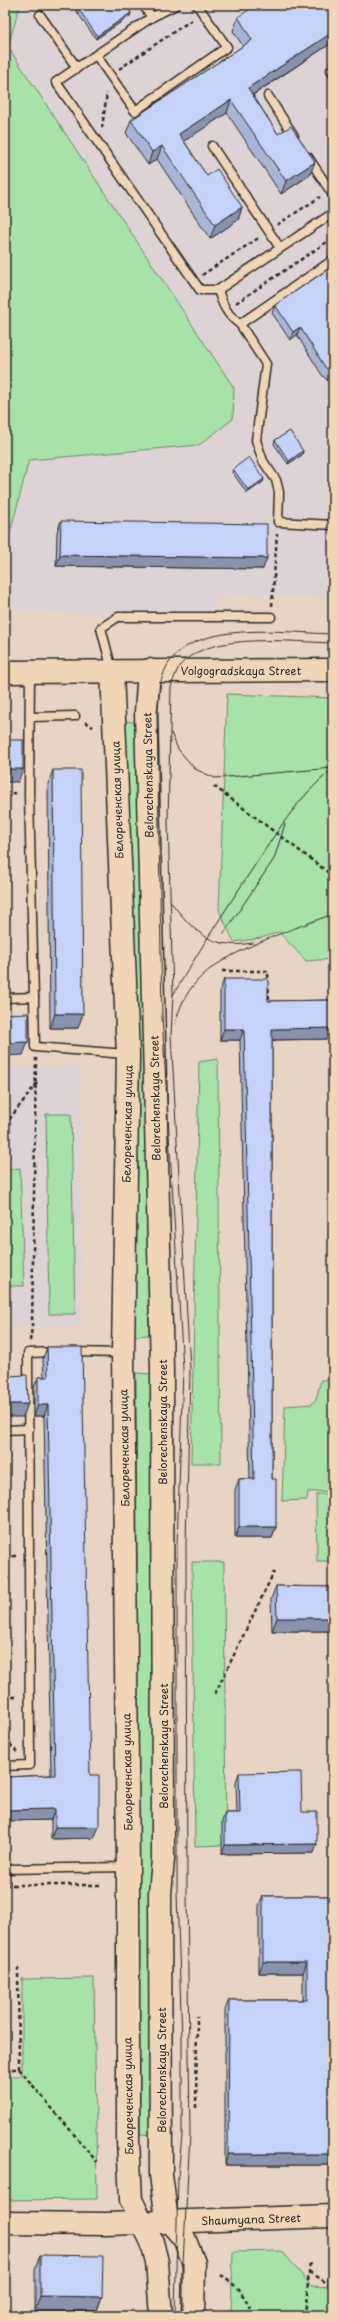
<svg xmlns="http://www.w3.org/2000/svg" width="338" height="2321" viewBox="0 0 338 2321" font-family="'Playpen Sans',sans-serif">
  <rect width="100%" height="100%" fill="#e8d4c4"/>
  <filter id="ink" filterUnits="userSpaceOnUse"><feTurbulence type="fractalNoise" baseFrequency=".025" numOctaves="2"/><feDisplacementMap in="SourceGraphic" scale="8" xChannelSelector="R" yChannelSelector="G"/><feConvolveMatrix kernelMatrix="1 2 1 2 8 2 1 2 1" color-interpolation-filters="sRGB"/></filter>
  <g filter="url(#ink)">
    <g fill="#ded3d4">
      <path d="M20,5h313v593l-110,-3 -19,26 -199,-11v-57l24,-93 170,-15 35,-57 -226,-341z"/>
      <path d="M81,1066l1,261h-75v53h-2v-313z"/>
    </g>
    <g fill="#a7e2a8" stroke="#69866a">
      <path d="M5,5h15l-12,42 226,341 -1,31 -34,26 -170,15 -24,93z"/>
      <path d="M227,694l106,4v261l-27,2 -27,-29 -18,6 -27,4 -15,-32z"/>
      <path d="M127,721l11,2 11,612 -14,1 -13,-612z"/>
      <path d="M218,1059l3,404h-30l8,-401z"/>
      <path d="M46,1114h25l4,200h-26z"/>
      <path d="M20,1168l4,118h-19v-116z"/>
      <path d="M136,1373l16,1 2,761 -14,-1z"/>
      <path d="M321,1380h12v111l-25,1 -1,8 -25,1 3,-95 27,-2 4,-5z"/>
      <path d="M316,1494h17v67h-16z"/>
      <path d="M192,1562h32l2,283 -31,1z"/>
      <path d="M94,1978l3,221 -92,1v-124h17v-97z"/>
      <path d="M282,2251l29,35 22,1v29h-102l2,-64z"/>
    </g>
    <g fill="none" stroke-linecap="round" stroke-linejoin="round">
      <defs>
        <g id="lane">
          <path d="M143,5l9,12"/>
          <path d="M176,5l-24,12 -96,65 144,208h18l115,-77"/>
          <path d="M40,15l37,53"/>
          <path d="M96,55l39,56 92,-64 -30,-42"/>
          <path d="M331,70l2,2"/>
          <path d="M268,96l26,40"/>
          <path d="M212,146l68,102"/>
          <path d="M308,157l25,38"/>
          <path d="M218,290c4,13 9,26 22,34l93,-64"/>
          <path d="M240,324l26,40 -10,76 7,21 13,19 3,12 -1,30 55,3"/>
          <path d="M112,670l-11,-42 17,-11h153"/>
          <path d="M30,673l-1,122 5,202"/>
          <path d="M30,717l45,-1"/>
          <path d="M5,998l29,-1 1,50 91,7"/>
          <path d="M72,1352l50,1"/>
          <path d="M5,1430l24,-1"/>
          <path d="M5,1766l25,-1 -2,-412 29,-1"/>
          <path d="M5,1869l123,-2"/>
        </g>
        <g id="secondary">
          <path d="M149,670l-3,42 16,657 1,490 -3,35 1,281 5,38 4,9 14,16 10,25 -1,53"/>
          <path d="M112,671l16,383 -5,299 5,514v274l3,59 21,42 5,20 4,54"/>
          <path d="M5,672l328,-2"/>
          <path d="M5,2223l101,1 227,-8"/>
        </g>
      </defs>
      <use href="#lane" stroke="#2b2b2b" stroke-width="11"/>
      <use href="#secondary" stroke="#2b2b2b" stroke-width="25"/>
      <g stroke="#2b2b2b" stroke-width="2.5" stroke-dasharray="4 3" stroke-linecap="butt">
        <path d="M119,69l74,-50"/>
        <path d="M102,128l5,-35"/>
        <path d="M277,225l43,-28"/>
        <path d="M202,275l58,-38"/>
        <path d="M236,303l97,-65"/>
        <path d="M272,606l5,-72"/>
        <path d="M85,722l8,5"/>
        <path d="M214,786l119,90"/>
        <path d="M5,792l13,2"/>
        <path d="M222,971h46l1,32"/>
        <path d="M273,1038l4,6"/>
        <path d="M5,1125l32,-42"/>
        <path d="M30,1341l2,-14 4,-269"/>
        <path d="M5,1556h13"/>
        <path d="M215,1694l59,-122"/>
        <path d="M5,1697h12"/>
        <path d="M5,1739l12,13"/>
        <path d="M5,1885h97"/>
        <path d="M5,2069h14l-1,-101"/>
        <path d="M19,2069l78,93"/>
        <path d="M196,2108l1,-92"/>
        <path d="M310,2272l23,15"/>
        <path d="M221,2275l18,14 16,27"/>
        <path d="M305,2316l5,-55"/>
      </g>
      <use href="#lane" stroke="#f1d5b7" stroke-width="8"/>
      <use href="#secondary" stroke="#f1d5b7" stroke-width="22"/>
      <g stroke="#2b2b2b" stroke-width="1">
        <path d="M171,733l7,16 17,20 20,9 118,-10"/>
        <path d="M170,901c24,31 41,49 83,42"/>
        <path d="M224,933l50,-74 11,-35"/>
        <path d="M173,995c25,-43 51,-83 78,-124 24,-36 47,-75 82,-102"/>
        <path d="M175,1024c4,-16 11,-31 22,-43 25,-29 99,-53 136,-67"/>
        <path d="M175,2316l3,-140 4,-41v-95l-5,-146v-348l6,-177 -21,-353 -5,-304c2,-14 2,-29 8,-42 23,-52 122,-37 168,-36"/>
        <path d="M183,2316v-53l7,-128 -3,-241 -1,-348 4,-177 -19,-334 2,-41 -5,-172 3,-135c3,-8 5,-18 12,-25 30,-30 110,-20 150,-19"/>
      </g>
    </g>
    <g fill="#a9b5d6" stroke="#2b2b2b">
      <path d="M72,5h54l5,8 -1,3 -34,23z"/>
      <path d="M333,5v37l-80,53 25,39 32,41 -29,19 -54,-81 -43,28 23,35 35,31 -4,13 -28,19 -53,-80 -9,6 -22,-32 5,-13 112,-74 -10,-15 5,-14 57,-6z"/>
      <path d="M333,266v117l-4,-1 -7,-7 -25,-40 -7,5 -18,-27 3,-8z"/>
      <path d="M275,440l28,11 -1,4 -14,9 -14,-20z"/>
      <path d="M233,469l31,10 -1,3 -16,11 -15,-21z"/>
      <path d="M61,521l202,48 -207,-3 1,-34z"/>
      <path d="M53,770l25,258h-28l-2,-244z"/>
      <path d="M224,979l44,22 65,-1v39l-61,1v439l4,48 -4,11h-37v-48l4,-11h11l-10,-439h-20v-50z"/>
      <path d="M47,1347l43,428 4,63 -43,1v-19l-46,1v-44l46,-2 -7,-359h-10v-28l4,-11h6l-1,-18z"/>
      <path d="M276,1586l57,1v44h-61l-1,-32z"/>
      <path d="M239,1773l63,39 12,41 -92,1v-33l3,-8h12l-1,-31z"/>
      <path d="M263,1896h70v269h-108v-155l4,-10h74v-27h-44v-67z"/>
      <path d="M40,2255l57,56h-62v-41z"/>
      <path d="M331,2259h2v23h-5l1,-17z"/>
    </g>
    <g fill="#8a93ae" stroke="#2b2b2b">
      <path d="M131,13l-1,3 -34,23 1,-3z"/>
      <path d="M333,32v10l-90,59 5,-13z"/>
      <path d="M231,100l-4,13 -52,34 4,-13z"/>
      <path d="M162,146l-5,13 -9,6 4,-13z"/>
      <path d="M315,162l-5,13 -29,19 5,-13z"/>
      <path d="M242,207l-4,13 -28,19 5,-14z"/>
      <path d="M300,327l-3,8 -7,5 3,-8z"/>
      <path d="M332,374h1v9l-4,-1z"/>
      <path d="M303,451l-1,4 -14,9 1,-3z"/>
      <path d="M264,479l-1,3 -16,11 1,-3z"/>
      <path d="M60,555l207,3 -4,11 -207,-3z"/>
      <path d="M5,769h18l-5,13h-13z"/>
      <path d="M55,1014h28l-5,14h-28z"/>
      <path d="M333,1028v11l-65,1 4,-11z"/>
      <path d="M224,1029h20l-4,11h-20z"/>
      <path d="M28,1042l-5,13 -18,1v-13z"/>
      <path d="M5,1404h23l-5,13h-18z"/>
      <path d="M38,1405h10l-4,11h-10z"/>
      <path d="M239,1527h37l-4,11h-37z"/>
      <path d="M277,1618h56v13h-61z"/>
      <path d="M55,1809l-4,11 -46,1v-11z"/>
      <path d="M55,1827h44l-5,11 -43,1z"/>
      <path d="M317,1844l-3,9 -92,1 3,-9z"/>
      <path d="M263,1962h44l-4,11h-44z"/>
      <path d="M228,2154h105v11h-108z"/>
      <path d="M330,2275h3v7h-5z"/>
      <path d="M40,2296l62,1 -5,14h-62z"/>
    </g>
    <g fill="#c5d2f9" stroke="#2b2b2b">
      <path d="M76,5h50l5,8 -34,23z"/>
      <path d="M256,5h35l4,6 9,-6h29v27l-85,56 30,46 13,-8 24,36 -29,19 -55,-81 -52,34 28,42 10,-7 25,38 -27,18 -53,-79 -10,6 -21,-32 121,-80 -14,-23z"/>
      <path d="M333,266v108h-1l-7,-7 -25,-40 -7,5 -18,-27z"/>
      <path d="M290,431l13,20 -14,10 -14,-21z"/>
      <path d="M249,457l15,22 -16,11 -15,-21z"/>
      <path d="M61,521l206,3v34l-207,-3z"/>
      <rect x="5" y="740" width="18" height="29"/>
      <path d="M53,770h28l2,244h-28z"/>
      <path d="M224,979h44v22l65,-1v28l-61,1v450h4v48h-37v-48h15l-10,-450h-20z"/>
      <path d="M28,1013v29l-23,1v-29z"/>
      <path d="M47,1347h35l8,428h9v52h-44v-18l-50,1v-33l50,-2 -7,-370h-10v-28h10z"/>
      <path d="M27,1375l1,29h-23v-28z"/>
      <path d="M276,1586l57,1v31h-56z"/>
      <path d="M301,1772l1,40h15v32l-92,1v-32h15l-1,-40z"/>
      <path d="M5,1894h1v56l-1,1z"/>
      <path d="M263,1896h70v258h-105l1,-154h78v-38h-44z"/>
      <path d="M40,2255l63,1 -1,41 -62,-1z"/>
      <path d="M331,2259h2v16h-3z"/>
    </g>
  </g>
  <g text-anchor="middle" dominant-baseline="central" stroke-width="3" stroke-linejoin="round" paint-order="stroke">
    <g font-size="11" fill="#2b2b2b" stroke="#f1d5b7">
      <text x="241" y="670">Volgogradskaya Street</text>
      <text transform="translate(148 775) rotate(-91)">Belorechenskaya Street</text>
      <text transform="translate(117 800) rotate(-92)">Белореченская улица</text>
      <text transform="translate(155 1098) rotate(-91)">Belorechenskaya Street</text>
      <text transform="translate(127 1124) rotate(-89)">Белореченская улица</text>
      <text transform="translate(162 1422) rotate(-90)">Belorechenskaya Street</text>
      <text transform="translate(124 1448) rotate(-91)">Белореченская улица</text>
      <text transform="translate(163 1746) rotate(-90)">Belorechenskaya Street</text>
      <text transform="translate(127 1772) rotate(-91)">Белореченская улица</text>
      <text transform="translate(161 2070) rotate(-90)">Belorechenskaya Street</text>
      <text transform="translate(128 2096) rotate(-91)">Белореченская улица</text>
      <text transform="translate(251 2219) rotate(-2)">Shaumyana Street</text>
    </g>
  </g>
  <rect width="338" height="2321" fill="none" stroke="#f1d5b7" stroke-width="20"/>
  <rect x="10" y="10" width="318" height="2301" fill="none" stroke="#2b2b2b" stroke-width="1.5" filter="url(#ink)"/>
</svg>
